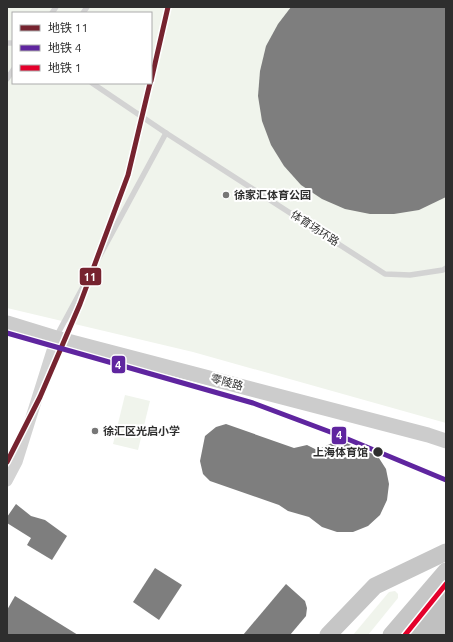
<svg xmlns="http://www.w3.org/2000/svg" width="453" height="642" viewBox="0 0 453 642" font-family="Ubuntu,'Noto Sans SC',sans-serif">
  <rect width="100%" height="100%" fill="#fff"/>
  <g fill="#f0f4ec" fill-rule="evenodd">
    <path d="M7,7h439v416l-253,-71 -186,-44zM13,13h138v70h-138z"/>
    <path d="M125,395l25,6 -12,49 -25,-6z"/>
    <path d="M395,591l3,3v4l-30,37h-15l36,-43z"/>
  </g>
  <g fill="#7e7e7e">
    <path d="M291,7h155v190l-27,13 -25,4h-24l-25,-5 -23,-10 -21,-14 -17,-19 -13,-21 -9,-24 -4,-25 2,-25 6,-25 12,-22z"/>
    <path d="M226,424l68,24 13,-3 10,5 15,-7 16,-2 15,5 14,9 9,14 3,15 -2,16 -7,15 -12,11 -15,6h-16l-15,-5 -13,-10 -21,-6 -9,-6 -69,-24 -7,-7 -3,-13 5,-25 11,-9z"/>
    <path d="M16,504l15,12 14,4 22,16 -15,24 -25,-15 4,-7 -24,-15v-6z"/>
    <path d="M155,568l27,17 -23,35 -26,-18z"/>
    <path d="M286,584l19,17 2,7 -1,8 -16,19h-47z"/>
    <path d="M15,596l63,39h-71v-25z"/>
  </g>
  <g fill="none" stroke-linecap="round" stroke-linejoin="round">
    <g stroke="#d3d3d3" stroke-width="5.5">
      <path d="M52,13l4,-6"/>
      <path d="M83,13l4,-6"/>
      <path d="M7,43h6"/>
      <path d="M7,79l6,-9"/>
      <path d="M92,83l74,50 219,141 25,1 33,-5 3,-2"/>
      <path d="M56,337l110,-204"/>
    </g>
    <path stroke="#d3d3d3" stroke-width="11" d="M7,481l10,-19 39,-124"/>
    <path stroke="#ccc" stroke-width="15" d="M7,323l49,15 372,97 18,6"/>
    <g stroke="#c6c6c6" stroke-width="17">
      <path d="M328,635l47,-49 71,-34"/>
      <path d="M391,635l55,-64"/>
    </g>
    <g stroke="#c0c0c0" stroke-width="19">
      <path d="M418,635l28,-34"/>
      <path d="M436,635l10,-12"/>
    </g>
    <defs>
      <g id="metro-1">
        <path d="M151,81l17,-74"/>
        <path d="M7,462l33,-65 40,-93 48,-129 22,-92"/>
      </g>
      <path id="metro-2" d="M7,333l246,70 80,30 113,47"/>
      <path id="metro-3" d="M405,635l41,-51"/>
    </defs>
    <use href="#metro-1" stroke="#fff" stroke-width="8"/>
    <use href="#metro-2" stroke="#fff" stroke-width="8"/>
    <use href="#metro-3" stroke="#fff" stroke-width="8"/>
    <use href="#metro-1" stroke="#76232f" stroke-width="5"/>
    <use href="#metro-2" stroke="#5f259f" stroke-width="5"/>
    <use href="#metro-3" stroke="#e4002b" stroke-width="5"/>
  </g>
  <g fill="#777" stroke="#fff" stroke-width="1.5">
    <circle cx="226" cy="195" r="4"/>
    <circle cx="95" cy="431" r="4"/>
  </g>
  <circle fill="#2e2e2e" stroke="#fff" stroke-width="1.5" cx="378" cy="452" r="5.5"/>
  <g text-anchor="middle" dominant-baseline="central" stroke-width="4" stroke-linejoin="round" paint-order="stroke">
    <g font-size="11" font-weight="bold" fill="#2e2e2e" stroke="#fff" text-anchor="start">
      <text x="234" y="195">徐家汇体育公园</text>
      <text x="103" y="431">徐汇区光启小学</text>
    </g>
    <g font-size="11" fill="#2e2e2e" stroke="#fff">
      <text transform="translate(315 228) rotate(33)">体育场环路</text>
      <text transform="translate(227 382) rotate(15)">零陵路</text>
    </g>
    <g font-size="11" font-weight="bold" fill="#2e2e2e" stroke="#fff" text-anchor="end">
      <text x="368" y="452">上海体育馆</text>
    </g>
  </g>
  <g stroke="#fff" stroke-width="1.5">
    <rect x="79" y="267" width="23" height="19" rx="4" fill="#76232f"/>
    <rect x="111" y="355" width="15" height="19" rx="4" fill="#5f259f"/>
    <rect x="331" y="426" width="16" height="19" rx="4" fill="#5f259f"/>
  </g>
  <g font-size="11" text-anchor="middle" font-weight="bold" fill="#fff">
    <text x="90" y="281">11</text>
    <text x="118" y="369">4</text>
    <text x="339" y="439">4</text>
  </g>
  <rect width="453" height="642" fill="none" stroke="#2e2e2e" stroke-width="16"/>
  <rect x="12" y="12" width="140" height="72" fill="#ffffff" stroke="#ababab"/>
  <rect x="20" y="25" width="20" height="6" fill="#76232f" stroke="#ababab"/>
  <text x="48" y="32" font-size="12" fill="#2e2e2e">地铁 11</text>
  <rect x="20" y="45" width="20" height="6" fill="#5f259f" stroke="#ababab"/>
  <text x="48" y="52" font-size="12" fill="#2e2e2e">地铁 4</text>
  <rect x="20" y="65" width="20" height="6" fill="#e4002b" stroke="#ababab"/>
  <text x="48" y="72" font-size="12" fill="#2e2e2e">地铁 1</text>
</svg>
